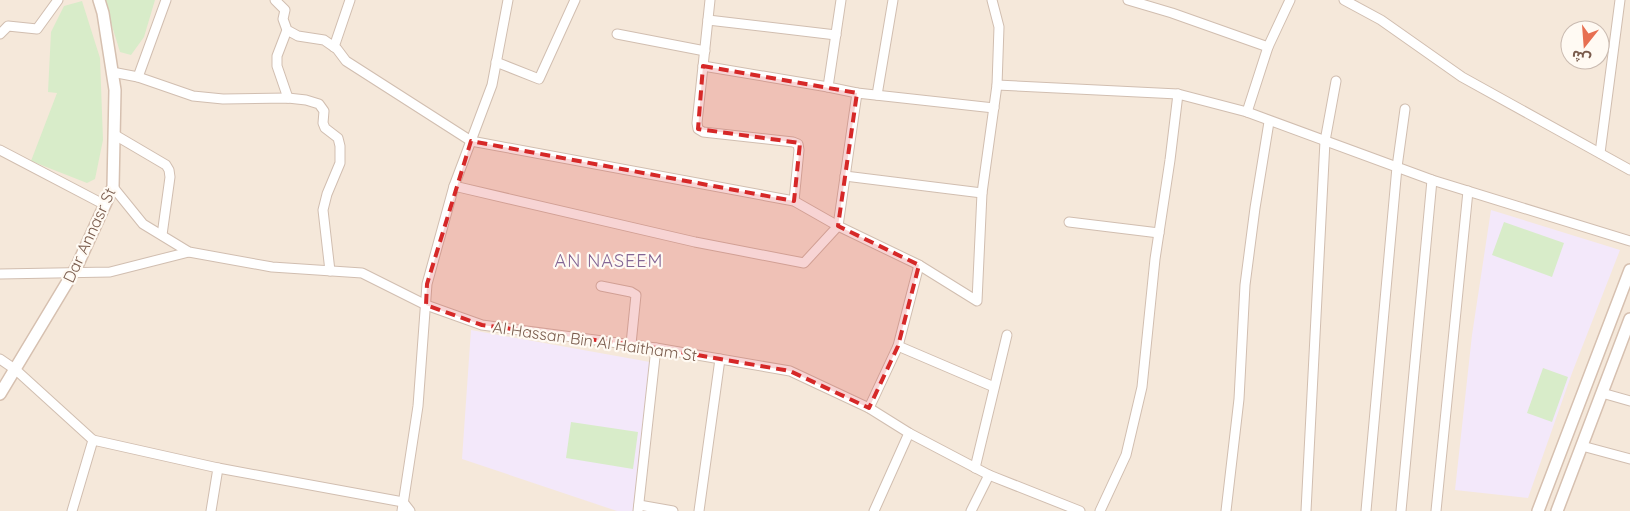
<svg xmlns="http://www.w3.org/2000/svg" width="1630" height="511" viewBox="0 0 1630 511" font-family="Quicksand,'Noto Sans Arabic',sans-serif">
  <rect width="100%" height="100%" fill="#fdf6ec"/>
  <path fill="#f5e8da" fill-rule="evenodd" d="M0,0h1630v511h-1630zM1570,30h30v30h-30z"/>
  <g fill="#f3e8fa">
    <path d="M1491,210l129,40 -48,123 -44,125 -73,-8 17,-155z"/>
    <path d="M471,330l179,32 -17,149h-16l-155,-52z"/>
  </g>
  <g fill="#d8ecc9">
    <path d="M104,0h51l-11,37 -13,18 -11,-3z"/>
    <path d="M82,1l18,57 3,82 -8,39 -8,4 -56,-22 26,-68 -9,-1 3,-60 13,-26z"/>
    <path d="M1504,222l60,21 -12,34 -60,-22z"/>
    <path d="M1543,368l25,9 -16,45 -25,-9z"/>
    <path d="M571,422l67,10 -5,37 -67,-11z"/>
  </g>
  <g fill="none" stroke-linecap="round" stroke-linejoin="round">
    <defs>
      <g id="street">
        <path d="M275,0l10,10 -2,9 4,11 11,6 26,4 13,9 9,12 125,80 323,60 44,25 81,39 58,36 5,-108 15,-108 2,-58 -7,-27"/>
        <path d="M710,0l-13,123 1,6 5,3 90,10 5,2 1,6 -5,51"/>
        <path d="M841,0l-13,87 29,6"/>
        <path d="M1128,0l44,13 96,34"/>
        <path d="M1344,0l37,20 81,57 168,93"/>
        <path d="M708,20l128,15"/>
        <path d="M287,30l-10,26v10l11,32"/>
        <path d="M0,34l8,-8 29,3 21,-29"/>
        <path d="M617,34l88,17"/>
        <path d="M334,47l16,-47"/>
        <path d="M496,62l43,17 36,-79"/>
        <path d="M703,66l125,21"/>
        <path d="M112,72l26,5 55,19 30,3 65,-1 18,2 13,4 5,7 -1,12 2,5 13,10 2,8v17l-13,31 -4,16 7,61"/>
        <path d="M138,77l28,-77"/>
        <path d="M997,85l181,9 69,18 185,68 198,61"/>
        <path d="M877,95l16,-95"/>
        <path d="M1247,112l21,-65 22,-47"/>
        <path d="M115,135l51,30 3,5 1,7 -8,58"/>
        <path d="M0,150l105,55"/>
        <path d="M1600,153l20,-153"/>
        <path d="M845,176l137,17"/>
        <path d="M454,186l241,56 109,21 34,-37 19,-133 137,15"/>
        <path d="M113,187l30,37 46,28 83,15 90,6 64,32 56,20 174,23 134,23 79,37 40,25 80,42 91,36"/>
        <path d="M1069,222l90,11"/>
        <path d="M0,274l110,-2 79,-20"/>
        <path d="M601,286l30,6 5,3 -5,49"/>
        <path d="M898,346l96,41"/>
        <path d="M0,359l16,11 77,70"/>
        <path d="M1602,393l28,8"/>
        <path d="M869,408l29,-62 21,-81"/>
        <path d="M1582,446l48,13"/>
        <path d="M218,468l185,34 7,9"/>
        <path d="M975,468l32,-133"/>
        <path d="M639,505l34,6"/>
        <path d="M72,511l21,-71 125,28 -7,43"/>
        <path d="M402,511l16,-105 9,-122 27,-98 38,-101 16,-85"/>
        <path d="M638,511l18,-163"/>
        <path d="M699,511l21,-152"/>
        <path d="M874,511l35,-78"/>
        <path d="M971,511l18,-36"/>
        <path d="M1100,511l26,-56 16,-68 13,-128 15,-99 8,-66"/>
        <path d="M1226,511l13,-112 6,-114 10,-77 14,-86"/>
        <path d="M1306,511l19,-370 11,-60"/>
        <path d="M1366,511l31,-344 8,-58"/>
        <path d="M1401,511l31,-331"/>
        <path d="M1436,511l32,-320"/>
      </g>
      <g id="secondary">
        <path d="M0,394l77,-128 36,-79 2,-97 -12,-77 -4,-13"/>
        <path d="M1538,511l92,-241"/>
        <path d="M1557,511l73,-192"/>
      </g>
    </defs>
    <use href="#street" stroke="#d1beb0" stroke-width="11"/>
    <use href="#secondary" stroke="#d6c0b0" stroke-width="14"/>
    <use href="#street" stroke="#fff" stroke-width="9"/>
    <use href="#secondary" stroke="#fff" stroke-width="11"/>
  </g>
  <path fill="#d62828" fill-opacity="0.2" stroke="#d62828" stroke-width="4" stroke-dasharray="10 6" stroke-linejoin="round" d="M703,66l154,27 -19,133 81,39 -21,81 -29,62 -79,-37 -134,-23 -174,-23 -56,-20 1,-21 44,-143 323,60 6,-58 -102,-14z"/>
  <g text-anchor="middle" dominant-baseline="central" stroke-width="4.5" stroke-linejoin="round" paint-order="stroke">
    <g font-size="16" fill="#7a5c4d" stroke="#fffaf3">
      <text transform="translate(89 235) rotate(-65)">Dar Annasr St</text>
      <text transform="translate(595 341) rotate(8)">Al Hassan Bin Al Haitham St</text>
    </g>
    <g font-size="18" letter-spacing="1" fill="#846695" stroke="#fffaf3">
      <text x="609" y="260">AN NASEEM</text>
    </g>
  </g>
  <g transform="translate(1585 45) rotate(197)"><circle r="24" fill="#fffaf3" stroke="#cabbb1"/>
  <path d="M0-4L9 19L0 12L-9 19Z" fill="#e76f51"/>
  <text y="-8" font-size="14" font-weight="bold" text-anchor="middle" fill="#7a5c4d">ش</text>
  </g>
</svg>
